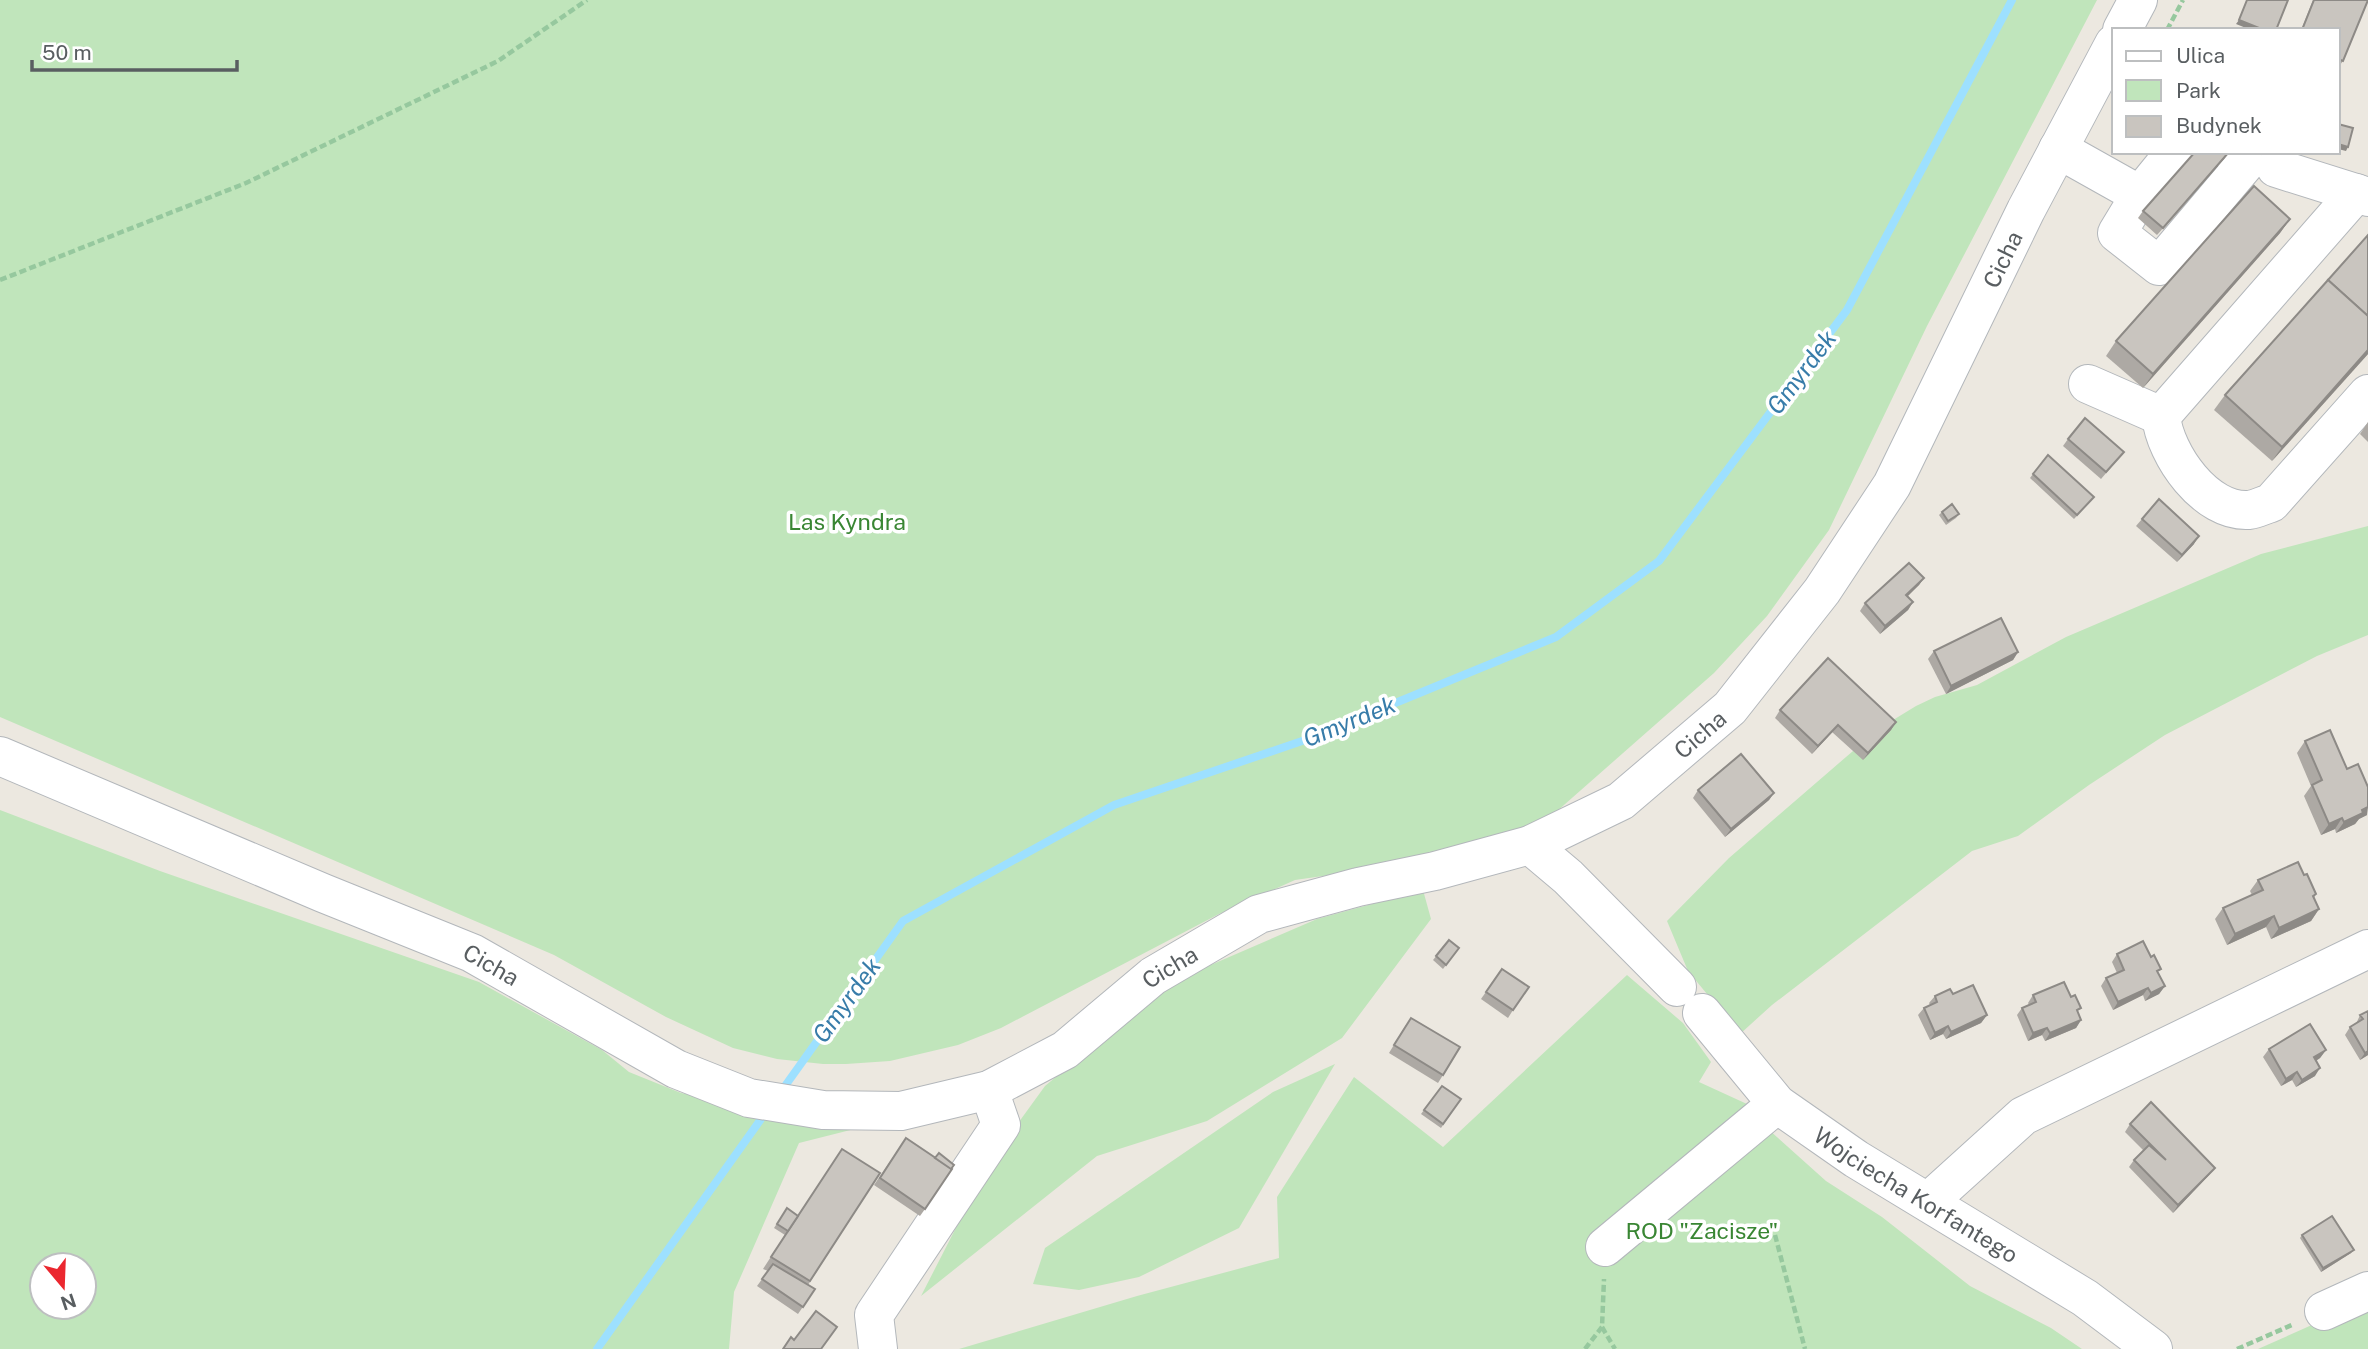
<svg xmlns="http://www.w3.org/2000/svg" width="2368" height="1349" viewBox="0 0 2368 1349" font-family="'Public Sans',sans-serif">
  <rect width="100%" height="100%" fill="#ece8e0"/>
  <g fill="#c0e5bb" fill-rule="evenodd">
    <path d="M0,0h2097l-170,326 -98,204 -62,86 -53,57 -175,154 -125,36 -119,17 -76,34 -218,114 -43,17 -68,16 -44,3h-23l-46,-5 -44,-11 -67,-31 -112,-62 -554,-238z"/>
    <path d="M2368,526v109l-51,21 -152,79 -76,50 -71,51 -46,15 -200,154 -32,29 -52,-63 -21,-50 62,-63 117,-101 34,-29 36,-22 19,-9 42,-12 89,-48 195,-83z"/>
    <path d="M0,810l160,61 319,111 123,68 27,22 52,21 128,24 89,1 -99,25 -65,149 -5,57h-729zM42,1265h42v42h-42z"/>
    <path d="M1423,890l8,29 -89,119 -135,83 -110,35 -176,140 40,-78 52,-88 32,-44 124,-103 148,-64z"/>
    <path d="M1627,975l56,48 28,39 -12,20 48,22 21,25 58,52 56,36 88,69 81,42 31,21h-1123l178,-53 142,-38 -2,-61 77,-120 89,70z"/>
    <path d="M1335,1064l-96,164 -100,49 -60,13 -46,-6 12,-36 228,-156z"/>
    <path d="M2368,1300v49h-110z"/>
  </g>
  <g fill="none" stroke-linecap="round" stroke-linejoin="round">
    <g stroke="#9de0ff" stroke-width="8">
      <path d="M780,1093l123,-172 211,-116 191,-65 251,-103 103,-76 188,-251 165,-310"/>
      <path d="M597,1349l169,-237"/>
    </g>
    <defs>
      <g id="minor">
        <path d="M2122,30l16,-30"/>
        <path d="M2058,149l82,46"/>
        <path d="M2175,152l-35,43 -23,38 42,33 86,-102 -14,-12"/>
        <path d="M2276,168l92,29"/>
        <path d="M2088,384l73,32 195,-223"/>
        <path d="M2161,416c4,39 45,97 88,94 7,-1 15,-5 22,-7l97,-109"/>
        <path id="s1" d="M0,756l323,137 149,60 204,116 73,29 74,12 78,1 88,-21 76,-40 88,-74 106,-62 99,-27 77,-16 95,-26 91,-44 109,-93 92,-117 70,-106 134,-275 88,-166"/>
        <path d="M1530,845l38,32 109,110"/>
        <path id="s2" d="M1702,1013l75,91 79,55 229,139 68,51"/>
        <path d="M1928,1202l95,-86 345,-167"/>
        <path d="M1605,1247l172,-143"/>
        <path d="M2324,1311l44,-20"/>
        <path d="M878,1349l-4,-34 127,-190 -12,-35"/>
      </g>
    </defs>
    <use href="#minor" stroke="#b3b7bb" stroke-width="40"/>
    <g stroke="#96c89e" stroke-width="4.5" stroke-dasharray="7 3.5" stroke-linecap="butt">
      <path d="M2167,30l16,-30"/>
      <path d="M0,280l246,-97 252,-122 89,-61"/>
      <path d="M1775,1235l30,114"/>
      <path d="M1602,1327l13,22"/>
      <path d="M1585,1349l17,-22 2,-48"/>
      <path d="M2237,1349l57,-25"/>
    </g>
    <use href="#minor" stroke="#fff" stroke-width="38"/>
  </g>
  <g fill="#ada9a4">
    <path d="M2313,0h55l-25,61 -3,4 -2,-1v-34h-37z"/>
    <path d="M2229,152l-72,83 -19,-17 5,-7z"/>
    <path d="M2290,219l-10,14 -137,155 -37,-32 10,-15z"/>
    <path d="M2368,354l-96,107 -58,-51 11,-15z"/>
    <path d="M2368,422v20l-8,-8z"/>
    <path d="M2068,439l56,13 -23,27 -38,-33z"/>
    <path d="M2033,474l61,23 -20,22 -44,-41z"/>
    <path d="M1942,512l17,2 -3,4 -10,7 -7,-10z"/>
    <path d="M2142,519l52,25 -17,18 -41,-36z"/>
    <path d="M1924,578l-5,7 -12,11 6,6 -5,8 -28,24 -20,-23 5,-8z"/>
    <path d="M1934,651l84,1 -5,8 -67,34 -18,-35z"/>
    <path d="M1780,710l116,12 -5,8 -28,30 -31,-28 -20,22 -37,-36z"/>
    <path d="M2305,741l62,74 -8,4 -4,5 -19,9 -1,-4 -14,6 -17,-39 7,-10 -14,-33z"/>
    <path d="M1698,790l76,3 -5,7 -44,37 -32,-39z"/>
    <path d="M2304,875l12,19 -2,4 5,11 -8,12 -40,18 -5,-12 -39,18 -12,-26 8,-11 29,-13 -2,-4 8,-11z"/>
    <path d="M1449,940l10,8 -16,21 -10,-9z"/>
    <path d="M2117,954l41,19 7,13 -6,8 -14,7 -2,-6 -30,15 -12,-24 5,-8 11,-5 -5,-11z"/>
    <path d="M1502,969l11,41 -5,8 -27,-19z"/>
    <path d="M1953,994l34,21 -6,8 -35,16 -3,-5 -13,6 -12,-25 6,-7 6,-3 -1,-2 6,-7z"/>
    <path d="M2033,995l45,18 3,7 -5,8 -31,13 -3,-6 -14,6 -11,-26 5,-7 7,-3 -1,-2z"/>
    <path d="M2368,1011v44l-8,5 -15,-25 5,-8 6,-3 4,-9z"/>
    <path d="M1406,1025l37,50 -5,8 -49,-30z"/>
    <path d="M2269,1049l57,1 -6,8 -4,3 -1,15 -19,11 -4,-7 -11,6 -18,-29z"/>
    <path d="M1442,1086l19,13 -20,29 -20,-14z"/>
    <path d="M2130,1124l79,51 -36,38 -44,-46 5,-7 10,-9 -19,-19z"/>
    <path d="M906,1138l19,71 -5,7 -46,-31z"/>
    <path d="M880,1173l-72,112 7,4 -17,25 -41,-28 11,-15 -5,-2 24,-37 -2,3 -11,-7 13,-20 11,8z"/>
    <path d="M2302,1235l49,18 -30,19 -21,-34z"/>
  </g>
  <g fill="#8d8a86">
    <path d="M2239,20l25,10h-13l-15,-6z"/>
    <path d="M2338,144l10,3 -2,4 -8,-2z"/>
    <path d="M2229,152l-5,7 -67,76 6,-7z"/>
    <path d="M2290,219l-10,14 -137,155 10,-14z"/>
    <path d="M2368,350v4l-96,107 10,-14z"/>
    <path d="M2199,536l-5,8 -17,18 5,-7z"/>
    <path d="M1924,578l-5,7 -18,18 5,-8z"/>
    <path d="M1913,602l-5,8 -28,24 5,-8z"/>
    <path d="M2018,652l-5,8 -67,34 5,-8z"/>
    <path d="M1896,722l-5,8 -28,30 5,-7z"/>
    <path d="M1838,725l-6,7 -20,22 6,-8z"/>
    <path d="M1774,793l-5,7 -44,37 6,-8z"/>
    <path d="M2368,807l-1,8 -8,4 -4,5 -19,9 8,-11z"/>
    <path d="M2342,818l-7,11 -14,6 8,-11z"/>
    <path d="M2319,909l-8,12 -40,18 8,-11z"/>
    <path d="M2274,916l-8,11 -39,18 8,-11z"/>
    <path d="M2165,986l-6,8 -14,7 6,-8z"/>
    <path d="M2148,988l-5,7 -30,15 5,-8z"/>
    <path d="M1987,1015l-6,8 -35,16 5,-7z"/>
    <path d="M2081,1020l-5,8 -31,13 5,-8z"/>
    <path d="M1948,1026l-5,8 -13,6 5,-7z"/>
    <path d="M2047,1028l-5,7 -14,6 5,-8z"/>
    <path d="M2326,1050l-6,8 -11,7 5,-8z"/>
    <path d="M2368,1051v4l-8,5 5,-7z"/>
    <path d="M2320,1068l-5,8 -19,11 6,-7z"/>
    <path d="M2297,1072l-5,8 -11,6 5,-7z"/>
    <path d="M2215,1168l-6,7 -36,38 5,-8z"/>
    <path d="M2354,1250l-3,3 -30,19 2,-4z"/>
  </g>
  <g fill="#c9c5bf" stroke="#8d8a86" stroke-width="2">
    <path d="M2247,0h41l-12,30h-12l-25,-10z"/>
    <path d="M2314,0h54l-25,61 -5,-2v-29h-36z"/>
    <path d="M2338,124l15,4 -5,19 -10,-3z"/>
    <path d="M2195,152h34l-66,76 -20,-17z"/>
    <path d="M2254,186l36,33 -137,155 -37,-33z"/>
    <path d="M2368,235v81l-40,-36z"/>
    <path d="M2328,280l40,36v34l-86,97 -57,-52z"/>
    <path d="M2085,418l39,34 -18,20 -38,-33z"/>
    <path d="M2048,455l46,42 -17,18 -44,-41z"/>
    <path d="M2159,499l40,37 -17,19 -40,-36z"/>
    <path d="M1952,504l7,10 -11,7 -6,-9z"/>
    <path d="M1909,563l15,15 -18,17 7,7 -28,24 -20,-23z"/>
    <path d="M2001,618l17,34 -67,34 -17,-35z"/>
    <path d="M1828,658l68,64 -28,31 -30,-28 -20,21 -38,-36z"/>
    <path d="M2330,730l17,39 11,-5 10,23v20l-6,3 1,3 -19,9 -2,-4 -13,6 -17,-39 10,-5 -17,-39z"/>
    <path d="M1741,754l33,39 -43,36 -33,-39z"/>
    <path d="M2298,862l6,13 3,-1 9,20 -3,2 6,13 -40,19 -5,-12 -39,18 -12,-26 40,-18 -5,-10z"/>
    <path d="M1449,940l10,8 -13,17 -10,-9z"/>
    <path d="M2143,941l8,16 3,-2 7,14 -4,2 8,15 -14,7 -3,-5 -30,14 -12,-24 18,-8 -7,-16z"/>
    <path d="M1502,969l27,18 -16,23 -27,-18z"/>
    <path d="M2064,982l7,15 4,-2 6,13 -4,2 4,10 -31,13 -3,-5 -14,5 -11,-25 14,-6 -3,-7z"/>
    <path d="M1973,985l14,30 -36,17 -3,-6 -13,7 -11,-25 13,-6 -2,-6 15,-7 3,5z"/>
    <path d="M2368,1011v40l-3,2 -15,-26 13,-8 -3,-4z"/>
    <path d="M1411,1018l49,29 -17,28 -49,-30z"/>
    <path d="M2310,1024l16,26 -12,7 6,11 -18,12 -5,-8 -11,7 -17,-30z"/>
    <path d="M1442,1086l19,13 -18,25 -19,-14z"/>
    <path d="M2151,1102l64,66 -37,37 -44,-45 15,-15 17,15 -36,-36z"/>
    <path d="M906,1138l46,31 -27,40 -45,-31z"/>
    <path d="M842,1149l38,24 -70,108 -39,-24z"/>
    <path d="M939,1153l15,12 -3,4 -16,-11z"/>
    <path d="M787,1208l11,8 -10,15 -11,-7z"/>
    <path d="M2332,1216l22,34 -31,18 -21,-33z"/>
    <path d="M773,1264l42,25 -12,18 -41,-28z"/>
    <path d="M816,1311l21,16 -16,22h-38l8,-12 3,3z"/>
  </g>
  <g text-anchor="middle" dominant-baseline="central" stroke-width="7" stroke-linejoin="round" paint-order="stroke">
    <g font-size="23" fill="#595e61" stroke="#fff">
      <text stroke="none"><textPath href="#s1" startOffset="2443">Cicha</textPath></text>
      <text stroke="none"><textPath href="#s1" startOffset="1876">Cicha</textPath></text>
      <text stroke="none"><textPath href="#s1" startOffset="534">Cicha</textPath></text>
      <text stroke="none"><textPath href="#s1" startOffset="1288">Cicha</textPath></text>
      <text stroke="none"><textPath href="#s2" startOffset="284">Wojciecha Korfantego</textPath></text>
    </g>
    <g font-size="23" fill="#398633" stroke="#fff">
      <text x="847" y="521">Las Kyndra</text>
      <text x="1702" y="1230">ROD "Zacisze"</text>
    </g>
    <g font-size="24" font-style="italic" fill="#377ca9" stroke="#fff">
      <text transform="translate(1801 372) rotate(-53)">Gmyrdek</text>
      <text transform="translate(1349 721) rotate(-22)">Gmyrdek</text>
      <text transform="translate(846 1000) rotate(-54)">Gmyrdek</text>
    </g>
  </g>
  <rect x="2112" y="28" width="228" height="126" fill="#ffffff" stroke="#bdbfc0" stroke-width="2"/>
  <rect x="2126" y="51" width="35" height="10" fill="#ffffff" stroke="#bdbfc0" stroke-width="2"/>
  <text x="2176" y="63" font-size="21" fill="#595e61">Ulica</text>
  <rect x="2126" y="80" width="35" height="21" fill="#c0e5bb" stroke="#bdbfc0" stroke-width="2"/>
  <text x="2176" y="98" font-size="21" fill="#595e61">Park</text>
  <rect x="2126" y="116" width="35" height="21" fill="#c9c5bf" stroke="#bdbfc0" stroke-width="2"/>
  <text x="2176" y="133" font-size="21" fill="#595e61">Budynek</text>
  <g transform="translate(63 1286) rotate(161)"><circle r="33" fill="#ffffff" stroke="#bdbfc0" stroke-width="2"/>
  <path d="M0-5L12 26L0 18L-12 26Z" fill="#eb272f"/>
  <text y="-10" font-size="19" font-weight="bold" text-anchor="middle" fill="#595e61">N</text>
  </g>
  <path d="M32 60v10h205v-10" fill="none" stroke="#595e61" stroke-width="3.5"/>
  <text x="42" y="60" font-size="21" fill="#595e61" stroke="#ffffff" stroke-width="5" paint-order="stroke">50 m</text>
</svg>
